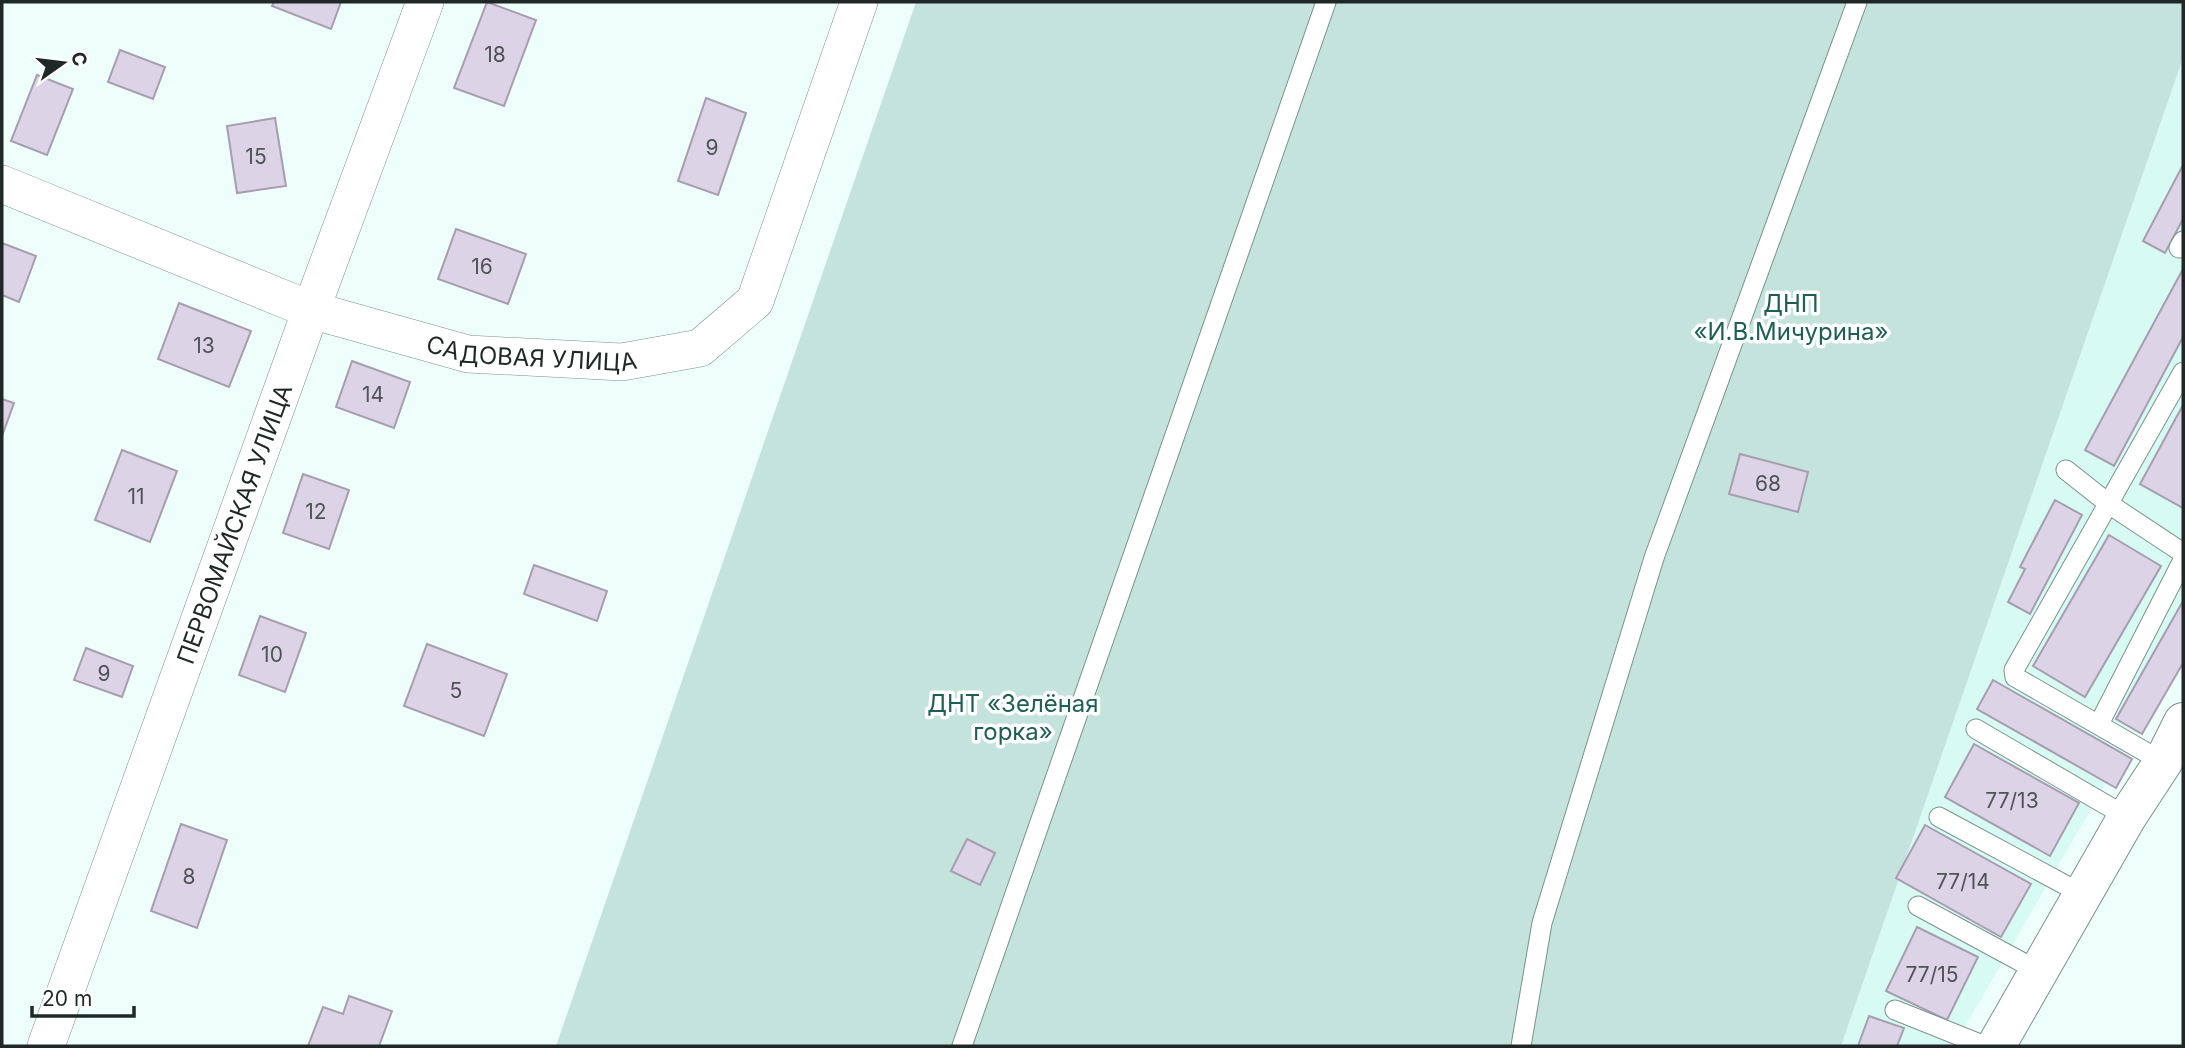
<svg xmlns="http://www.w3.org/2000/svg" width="2185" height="1048" viewBox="0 0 2185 1048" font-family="Inter,sans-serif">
  <rect width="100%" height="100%" fill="#eefefa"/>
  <path fill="#d7fbf3" d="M2183,58v592l-229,396h-113z"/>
  <path fill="#c4e3dd" d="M916,2h1267v56l-342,988h-1285z"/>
  <g fill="#ddd3e7" stroke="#a69daf" stroke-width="2">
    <path d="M274,2h67l-10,27 -59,-23z"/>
    <path d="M487,2l49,18 -32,86 -50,-18z"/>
    <path d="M120,50l45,17 -12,32 -45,-17z"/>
    <path d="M37,75l36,14 -26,66 -36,-14z"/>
    <path d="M706,98l40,15 -28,82 -40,-14z"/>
    <path d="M275,118l11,68 -49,7 -10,-67z"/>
    <path d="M2183,165v54l-18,34 -22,-12z"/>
    <path d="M456,229l70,25 -18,50 -70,-25z"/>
    <path d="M2,243l34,13 -17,46 -17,-7z"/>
    <path d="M2183,269v68l-69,129 -29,-16z"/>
    <path d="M179,303l72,28 -22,56 -71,-28z"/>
    <path d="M352,361l58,21 -16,46 -58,-21z"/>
    <path d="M2,399l12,4 -12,33z"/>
    <path d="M2183,405v103l-43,-24z"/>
    <path d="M122,450l55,21 -27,71 -55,-22z"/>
    <path d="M1740,454l68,18 -10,40 -69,-18z"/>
    <path d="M303,474l46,16 -20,59 -46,-16z"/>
    <path d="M2055,500l27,15 -52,99 -22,-12 17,-33 -5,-2z"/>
    <path d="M2109,535l52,31 -76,131 -52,-31z"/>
    <path d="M534,565l73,26 -10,30 -73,-27z"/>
    <path d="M2183,601v62l-41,71 -26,-15z"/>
    <path d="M260,616l46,17 -21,59 -46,-17z"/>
    <path d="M427,644l80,30 -23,62 -80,-30z"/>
    <path d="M86,648l47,18 -11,31 -48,-17z"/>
    <path d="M1993,680l139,79 -16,29 -139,-79z"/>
    <path d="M1974,744l105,59 -29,53 -105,-59z"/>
    <path d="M181,824l46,16 -30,88 -46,-17z"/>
    <path d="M1925,825l106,59 -30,53 -105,-59z"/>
    <path d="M967,839l28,14 -15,32 -29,-14z"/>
    <path d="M1917,927l61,30 -31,63 -61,-29z"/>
    <path d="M349,996l43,15 -13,35h-71l15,-39 20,7z"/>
    <path d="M1869,1016l35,12 -7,18h-39z"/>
  </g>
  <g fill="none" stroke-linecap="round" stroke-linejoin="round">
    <defs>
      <g id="service">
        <path d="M2179,248l4,-7"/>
        <path d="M2066,470l43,34 74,49"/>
        <path d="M2099,724l84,-164"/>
        <path d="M1976,729l151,88"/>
        <path d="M2163,762l-148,-85 -1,-7 169,-298"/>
        <path d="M1939,817l143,77"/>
        <path d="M1918,906l122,66"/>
        <path d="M1895,1010l90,36"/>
        <path d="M962,1046l364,-1044"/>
        <path d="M1521,1046l21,-123 112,-365 203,-556"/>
      </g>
      <g id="minor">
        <path id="s1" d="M2,184l309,126 157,44 154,8 78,-14 55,-47 104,-299"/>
        <path id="s2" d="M46,1046l265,-736 114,-308"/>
      </g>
      <path id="tertiary" d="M1996,1046l131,-229 36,-55 20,-40"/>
    </defs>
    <use href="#service" stroke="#7a928d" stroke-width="21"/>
    <use href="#minor" stroke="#7a928d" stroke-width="38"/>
    <use href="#tertiary" stroke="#7a928d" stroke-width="40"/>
    <use href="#service" stroke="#fff" stroke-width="19"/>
    <use href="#minor" stroke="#fff" stroke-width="37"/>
    <use href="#tertiary" stroke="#fff" stroke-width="38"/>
  </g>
  <g text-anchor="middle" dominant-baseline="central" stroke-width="7" stroke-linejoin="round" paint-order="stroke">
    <g font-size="21" fill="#4e5356">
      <text x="495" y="54">18</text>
      <text x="712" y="147">9</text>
      <text x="256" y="156">15</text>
      <text x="482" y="266">16</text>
      <text x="204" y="345">13</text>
      <text x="373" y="394">14</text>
      <text x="1768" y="483">68</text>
      <text x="136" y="496">11</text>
      <text x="316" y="511">12</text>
      <text x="272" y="654">10</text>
      <text x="104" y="673">9</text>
      <text x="456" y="690">5</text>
      <text x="2012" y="800">77/13</text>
      <text x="189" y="876">8</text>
      <text x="1963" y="881">77/14</text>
      <text x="1932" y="974">77/15</text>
    </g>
    <g font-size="24" fill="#1d5f55" stroke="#fff">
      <text x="1791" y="303">ДНП<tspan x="1791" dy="28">«И.В.Мичурина»</tspan></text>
      <text x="1013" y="703">ДНТ «Зелёная<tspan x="1013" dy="28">горка»</tspan></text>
    </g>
    <g font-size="24" fill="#1f2826" stroke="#fff">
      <text stroke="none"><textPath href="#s1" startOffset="560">САДОВАЯ УЛИЦА</textPath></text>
      <text stroke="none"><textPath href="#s2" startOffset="555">ПЕРВОМАЙСКАЯ УЛИЦА</textPath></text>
    </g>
  </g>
  <rect width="2185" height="1048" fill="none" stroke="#1f2826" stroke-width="7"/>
  <g transform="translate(63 63) rotate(76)" stroke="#ffffff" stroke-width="5" paint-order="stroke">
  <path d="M0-5L12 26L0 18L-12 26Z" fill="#1f2826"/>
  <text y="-10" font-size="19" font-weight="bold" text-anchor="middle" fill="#1f2826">С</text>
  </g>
  <path d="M32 1006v10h102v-10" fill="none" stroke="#1f2826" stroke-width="3.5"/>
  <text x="42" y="1006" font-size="21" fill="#1f2826" stroke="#ffffff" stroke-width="5" paint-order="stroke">20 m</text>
</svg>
